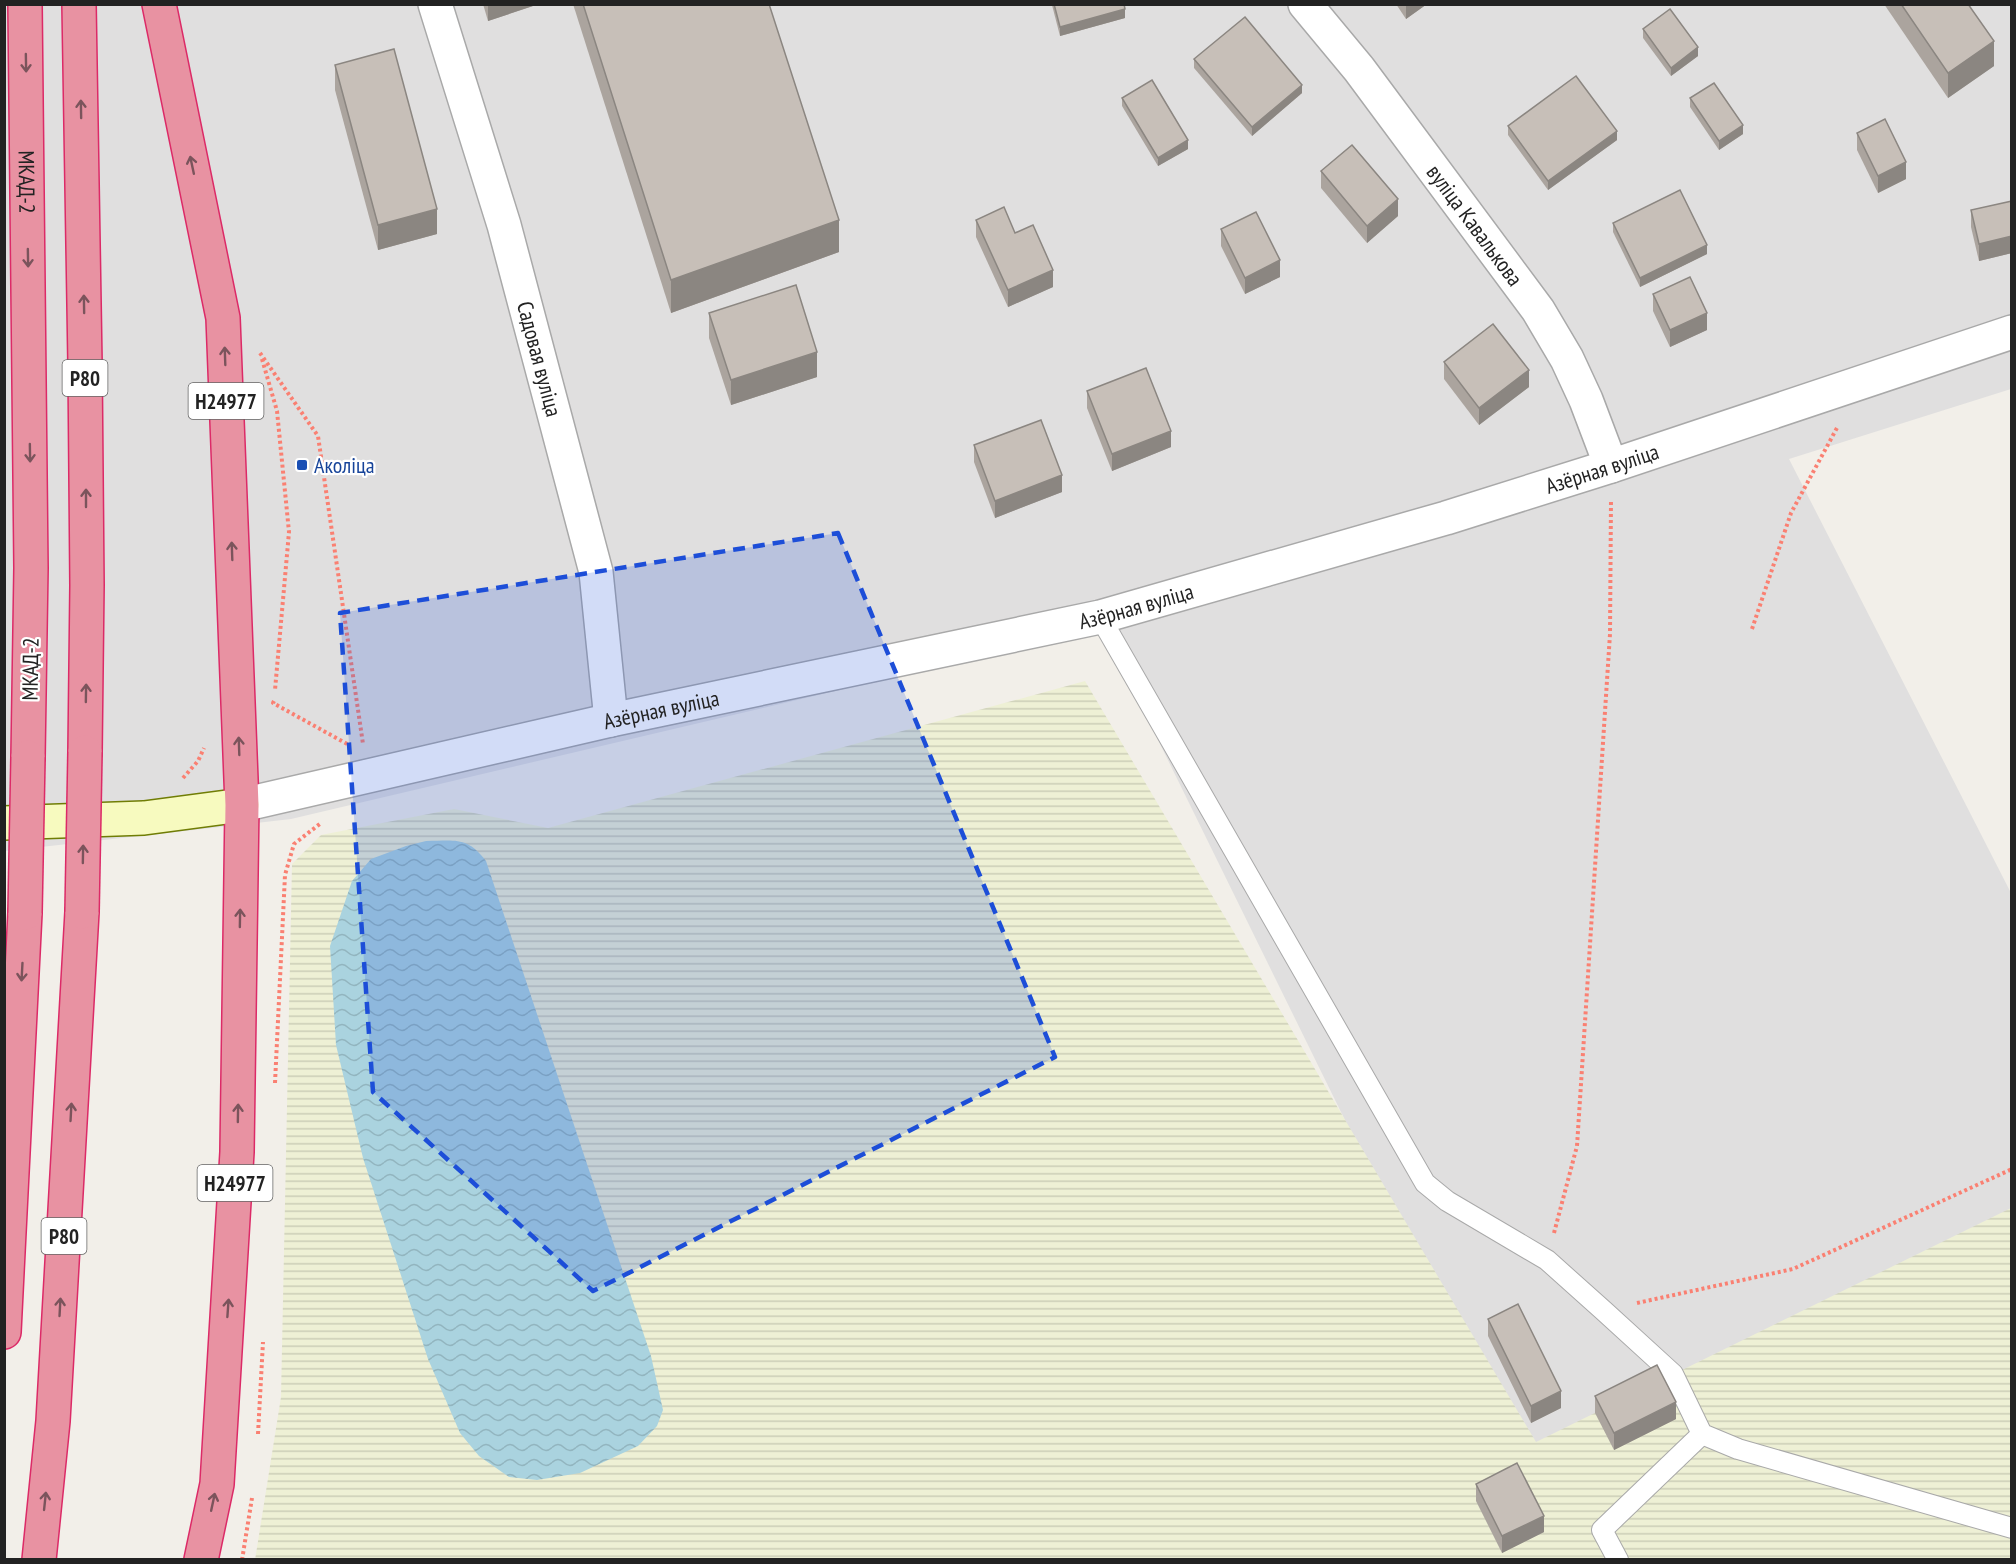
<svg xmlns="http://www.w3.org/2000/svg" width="2016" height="1564" viewBox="0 0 2016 1564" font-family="'PT Sans Narrow',sans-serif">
  <defs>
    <pattern id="farmland-rules" width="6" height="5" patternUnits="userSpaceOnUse" patternTransform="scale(1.5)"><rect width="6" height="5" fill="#eef0d5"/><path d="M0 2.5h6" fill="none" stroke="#ccceb7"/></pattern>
    <pattern id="water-waves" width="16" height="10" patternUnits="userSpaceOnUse" patternTransform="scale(1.5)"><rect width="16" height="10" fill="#aad3df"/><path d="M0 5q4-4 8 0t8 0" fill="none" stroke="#92b5bf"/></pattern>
  </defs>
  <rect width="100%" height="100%" fill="#f2efe9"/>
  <path fill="#e0dfdf" d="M4,5h2007v384l-222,70 222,434v666h-633l108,-152 -383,-779 -812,191 -286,32z"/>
  <path fill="url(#farmland-rules)" d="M1085,681l451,761 475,-234v351l-1756,1 26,-163 11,-533 29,-29 133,-26 94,19z"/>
  <path fill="url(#water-waves)" d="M426,841c29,0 41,-5 60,20l165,495 12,54 -6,16 -19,20 -58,27 -43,7 -28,-3 -30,-21 -19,-23 -32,-74 -65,-201 -27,-113 -6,-99 22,-65 19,-22 35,-13z"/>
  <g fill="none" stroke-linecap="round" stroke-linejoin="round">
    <defs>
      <g id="lane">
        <path d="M1100,617l325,566 22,18 100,59 57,51 69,63 29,60 36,15 274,79"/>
        <path d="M1618,1560l-16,-30 100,-96"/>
      </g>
      <g id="street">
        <path id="s1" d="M435,4l69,221 92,347 15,148"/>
        <path id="s2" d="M1305,4l54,65 179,241 29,49 19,41 25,66"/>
        <path id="s3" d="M242,805l369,-85 489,-103 346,-99 165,-52 401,-134"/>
      </g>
      <path id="secondary" d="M4,823l140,-5 98,-13"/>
      <g id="highway">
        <path id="s4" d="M25,4l6,564 -3,189"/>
        <path d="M79,4l6,360 2,221 -2,167"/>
        <path d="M159,4l64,314 19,487 -5,347 -20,332 -16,76"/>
        <path d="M4,1332l21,-419"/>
        <path d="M39,1560l14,-139 29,-509"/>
      </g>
    </defs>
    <use href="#lane" stroke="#a9a9a9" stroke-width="22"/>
    <use href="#street" stroke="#a9a9a9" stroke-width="36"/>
    <use href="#secondary" stroke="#707d05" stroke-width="36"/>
    <use href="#highway" stroke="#dc2a67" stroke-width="36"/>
    <g stroke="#fa8072" stroke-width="4" stroke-dasharray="3 3" stroke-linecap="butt">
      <path d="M260,353l58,83 45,308"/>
      <path d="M262,359l15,52 12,121 -14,158"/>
      <path d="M1752,629l39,-116 47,-87"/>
      <path d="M274,701l-1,2 76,42"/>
      <path d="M183,778l15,-17 6,-13"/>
      <path d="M275,1083l10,-208 9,-31 27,-21"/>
      <path d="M1554,1233l23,-87 33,-512 1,-134"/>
      <path d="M1637,1303l156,-34 219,-100"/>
      <path d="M258,1434l5,-92"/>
      <path d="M242,1560l10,-62"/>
    </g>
    <use href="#lane" stroke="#fff" stroke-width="20"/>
    <use href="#street" stroke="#fff" stroke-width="33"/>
    <use href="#secondary" stroke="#f7fabf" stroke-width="33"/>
    <use href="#highway" stroke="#e892a2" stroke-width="33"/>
    <defs>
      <g id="highway-bridge">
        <path d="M82,912l3,-160"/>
        <path d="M25,913l3,-156"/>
      </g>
    </defs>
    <use href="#highway-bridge" stroke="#dc2a67" stroke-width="36" stroke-linecap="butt"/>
    <use href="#highway-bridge" stroke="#e892a2" stroke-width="33"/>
  </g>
  <g fill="#aba49e">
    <path d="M483,4h56l-51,17z"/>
    <path d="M573,4h196l70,248 -168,61z"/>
    <path d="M1124,4l1,14 -65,18 -8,-31z"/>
    <path d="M1396,4h31l-21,15z"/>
    <path d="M1884,4h84l26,62 -46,32z"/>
    <path d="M1643,29l55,27 -27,20 -28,-38z"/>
    <path d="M1194,59l108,34 -50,43 -58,-68z"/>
    <path d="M335,65l102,169 -59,16 -43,-160z"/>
    <path d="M1122,98l66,51 -30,17 -36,-60z"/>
    <path d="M1690,98l53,36 -24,16 -29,-43z"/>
    <path d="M1508,126l109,14 -69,50 -40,-55z"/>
    <path d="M1857,133l49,46 -28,14 -21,-43z"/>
    <path d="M1321,171l77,45 -31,27 -46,-55z"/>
    <path d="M2012,201v52l-33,8 -8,-34v-17z"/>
    <path d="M976,220l39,13 38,54 -45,20 -32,-70z"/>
    <path d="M1613,223l94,31 -67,33 -27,-55z"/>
    <path d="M1221,229l59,48 -35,17 -24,-48z"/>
    <path d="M1653,294l54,36 -37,17 -17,-36z"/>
    <path d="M709,313l108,64 -86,28 -22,-67z"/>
    <path d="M1444,362l85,25 -50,38 -35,-46z"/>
    <path d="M1087,391l84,56 -59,24 -25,-63z"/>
    <path d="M974,445l88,47 -67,26 -21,-56z"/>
    <path d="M2010,1203h2v20l-2,-3z"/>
    <path d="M1488,1319l73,89 -30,15 -43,-87z"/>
    <path d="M1595,1396l81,23 -62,31 -19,-37z"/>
    <path d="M1476,1484l68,48 -42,21 -26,-52z"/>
  </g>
  <g fill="#8b8681">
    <path d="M488,4h51l-51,17z"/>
    <path d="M1406,4h21l-21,15z"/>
    <path d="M1125,9v9l-65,18v-9z"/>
    <path d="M1994,41v25l-46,32v-25z"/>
    <path d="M1698,47v9l-27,20v-8z"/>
    <path d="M1302,85v8l-50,43v-9z"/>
    <path d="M1743,125v9l-24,16v-9z"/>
    <path d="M1617,131v9l-69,50v-9z"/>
    <path d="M1188,140v9l-30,17v-8z"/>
    <path d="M1906,162v17l-28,14v-17z"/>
    <path d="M1398,199v17l-31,27v-17z"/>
    <path d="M437,209v25l-59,16v-25z"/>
    <path d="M839,220v32l-168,61v-33z"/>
    <path d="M2012,236v17l-33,8v-17z"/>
    <path d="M1707,245v9l-67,33v-9z"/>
    <path d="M1280,260v17l-35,17v-16z"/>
    <path d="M1053,270v17l-45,20v-17z"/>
    <path d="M1707,313v17l-37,17v-17z"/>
    <path d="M817,352v25l-86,28v-25z"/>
    <path d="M1529,370v17l-50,38v-17z"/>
    <path d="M1171,431v16l-59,24v-17z"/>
    <path d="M1062,475v17l-67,26v-17z"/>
    <path d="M1561,1391v17l-30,15v-17z"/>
    <path d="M1676,1402v17l-62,31v-17z"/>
    <path d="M1544,1516v16l-42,21v-17z"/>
  </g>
  <g fill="#c7bfb8" stroke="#8b8681" stroke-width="1.5">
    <path d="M583,4h186l70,216 -168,60z"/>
    <path d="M1054,4h70l1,5 -65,18z"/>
    <path d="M1901,4h67l26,37 -46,32z"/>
    <path d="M1670,9l28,38 -27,21 -28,-39z"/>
    <path d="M1245,17l57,68 -50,42 -58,-68z"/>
    <path d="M394,49l43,160 -59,16 -43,-160z"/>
    <path d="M1576,76l41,55 -69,50 -40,-55z"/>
    <path d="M1152,80l36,60 -30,18 -36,-60z"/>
    <path d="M1714,83l29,42 -24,16 -29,-43z"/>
    <path d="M1885,119l21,43 -28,14 -21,-43z"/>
    <path d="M1352,145l46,54 -31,27 -46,-55z"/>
    <path d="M1680,190l27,55 -67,33 -27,-55z"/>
    <path d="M2012,201v35l-33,8 -8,-34z"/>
    <path d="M1004,207l11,26 18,-8 20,45 -45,20 -32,-70z"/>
    <path d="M1256,212l24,48 -35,18 -24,-49z"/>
    <path d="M1690,277l17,36 -37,17 -17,-36z"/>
    <path d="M796,285l21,67 -86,28 -22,-67z"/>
    <path d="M1493,324l36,46 -50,38 -35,-46z"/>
    <path d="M1146,368l25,63 -59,23 -25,-63z"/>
    <path d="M1041,420l21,55 -67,26 -21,-56z"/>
    <path d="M1518,1304l43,87 -30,15 -43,-87z"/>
    <path d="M1657,1365l19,37 -62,31 -19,-37z"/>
    <path d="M1517,1463l27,53 -42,20 -26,-52z"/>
  </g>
  <defs><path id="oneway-shaft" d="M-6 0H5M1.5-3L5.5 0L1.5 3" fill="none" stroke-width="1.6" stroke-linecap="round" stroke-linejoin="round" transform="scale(1.5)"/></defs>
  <g stroke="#7b545c">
    <use href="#oneway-shaft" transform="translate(26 63) rotate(89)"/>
    <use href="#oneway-shaft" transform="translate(81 109) rotate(-91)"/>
    <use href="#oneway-shaft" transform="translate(192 165) rotate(-102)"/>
    <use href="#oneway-shaft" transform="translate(28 258) rotate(89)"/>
    <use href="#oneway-shaft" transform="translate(84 304) rotate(-91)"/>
    <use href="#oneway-shaft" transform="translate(225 356) rotate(-92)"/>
    <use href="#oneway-shaft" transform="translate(30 453) rotate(89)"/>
    <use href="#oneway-shaft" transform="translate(86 498) rotate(-90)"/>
    <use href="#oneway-shaft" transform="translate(232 551) rotate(-92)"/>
    <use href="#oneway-shaft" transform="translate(86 693) rotate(-89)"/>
    <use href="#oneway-shaft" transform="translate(239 746) rotate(-92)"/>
    <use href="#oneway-shaft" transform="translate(83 854) rotate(-89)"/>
    <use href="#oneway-shaft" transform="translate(240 918) rotate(-89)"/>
    <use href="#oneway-shaft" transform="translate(22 972) rotate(93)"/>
    <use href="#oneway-shaft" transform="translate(71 1112) rotate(-87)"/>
    <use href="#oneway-shaft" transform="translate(238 1113) rotate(-89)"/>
    <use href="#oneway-shaft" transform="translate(60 1307) rotate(-87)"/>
    <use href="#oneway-shaft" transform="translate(228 1308) rotate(-86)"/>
    <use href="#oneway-shaft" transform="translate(45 1501) rotate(-84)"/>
    <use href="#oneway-shaft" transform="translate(213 1502) rotate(-78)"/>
  </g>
  <path fill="#1d4ed8" fill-opacity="0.2" stroke="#1d4ed8" stroke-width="4.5" stroke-dasharray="12 8" stroke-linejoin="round" d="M838,533l217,524 -462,234 -220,-199 -33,-479z"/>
  <rect fill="#1a4fb4" stroke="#fff" stroke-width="2" x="296" y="459" width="12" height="12" rx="3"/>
  <g text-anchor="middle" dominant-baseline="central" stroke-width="4.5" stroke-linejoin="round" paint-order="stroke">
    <g fill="#fff" stroke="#646464" stroke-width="1.5">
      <rect x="62.5" y="360" width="45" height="36" rx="4.5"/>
      <rect x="188.5" y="383" width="75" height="36" rx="4.5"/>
      <rect x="197.5" y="1165" width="75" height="36" rx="4.5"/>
      <rect x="41.5" y="1218" width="45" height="36" rx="4.5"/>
    </g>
    <g font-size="21" font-weight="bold" fill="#222">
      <text x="85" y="378">Р80</text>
      <text x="226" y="401">Н24977</text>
      <text x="235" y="1183">Н24977</text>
      <text x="64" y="1236">Р80</text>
    </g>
    <g font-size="22" fill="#222" stroke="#fff">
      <text stroke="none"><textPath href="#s4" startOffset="178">МКАД-2</textPath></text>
      <text stroke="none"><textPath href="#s2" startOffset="279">вуліца Кавалькова</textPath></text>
      <text stroke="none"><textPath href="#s1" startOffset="370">Садовая вуліца</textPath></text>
      <text stroke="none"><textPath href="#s3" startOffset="1402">Азёрная вуліца</textPath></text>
      <text stroke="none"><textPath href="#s3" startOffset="916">Азёрная вуліца</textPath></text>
      <text transform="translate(30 669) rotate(-89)">МКАД-2</text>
      <text stroke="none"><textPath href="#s3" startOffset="430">Азёрная вуліца</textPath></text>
    </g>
    <g font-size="22" fill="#164399" stroke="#fff" text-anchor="start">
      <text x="314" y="465">Аколіца</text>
    </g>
  </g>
  <rect width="2016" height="1564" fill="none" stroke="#222222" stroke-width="12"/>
</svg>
